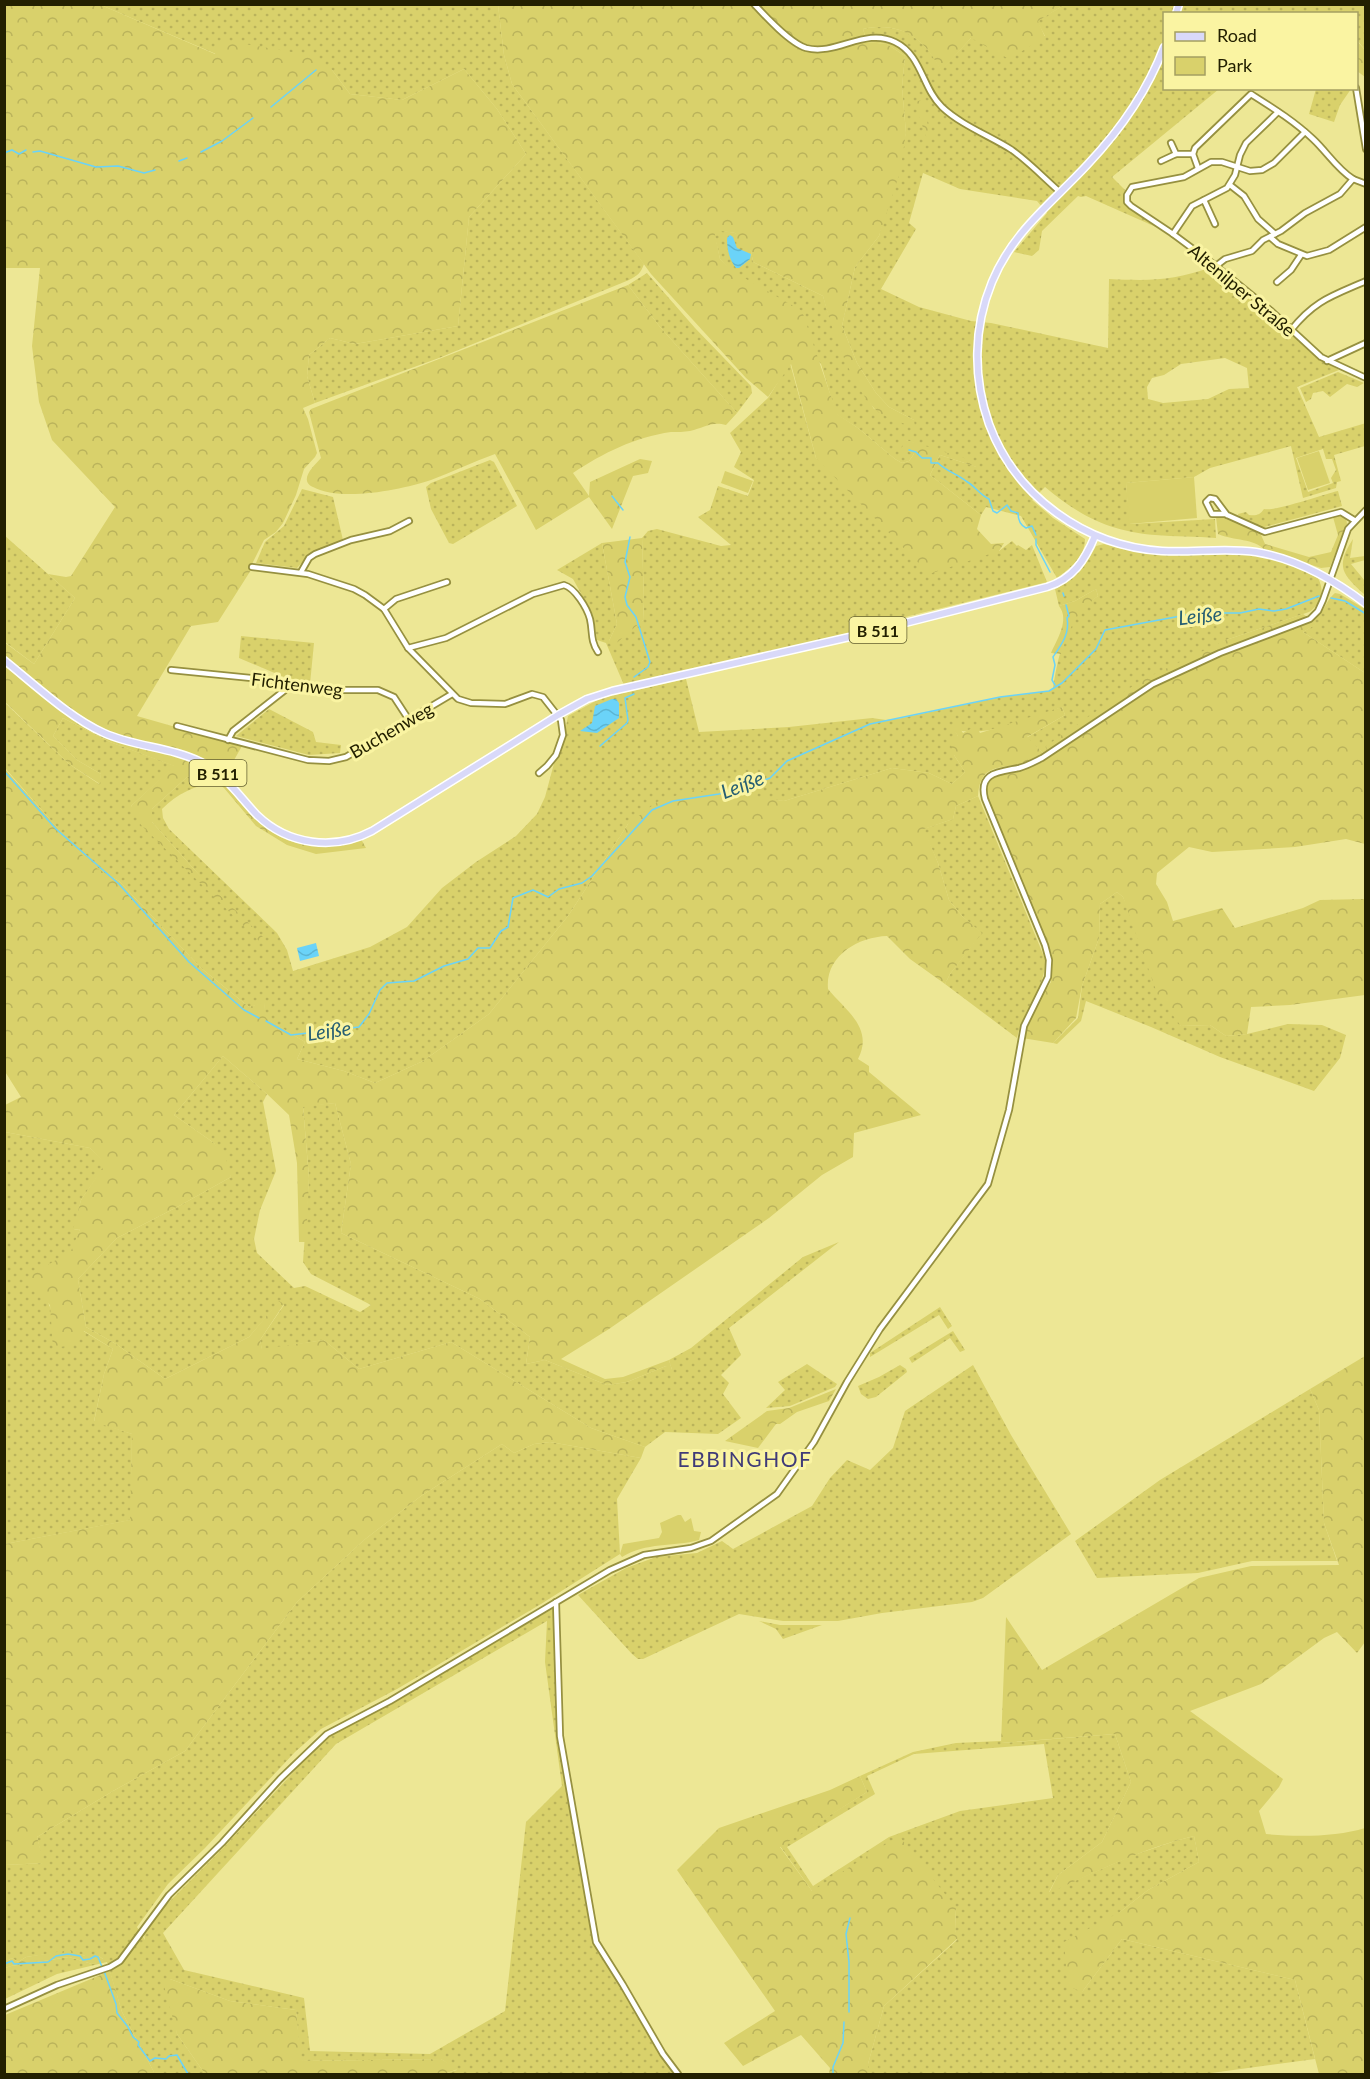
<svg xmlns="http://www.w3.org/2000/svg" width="1370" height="2079" viewBox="0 0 1370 2079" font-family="Lato,sans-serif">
  <defs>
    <pattern id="grass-dots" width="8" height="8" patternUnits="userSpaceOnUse" patternTransform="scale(1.5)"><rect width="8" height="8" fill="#d9d16b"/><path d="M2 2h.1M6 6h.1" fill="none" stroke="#bab35b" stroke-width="1.8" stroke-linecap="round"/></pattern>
    <pattern id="forest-crowns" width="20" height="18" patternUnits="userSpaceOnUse" patternTransform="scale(1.5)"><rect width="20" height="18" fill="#d9d16b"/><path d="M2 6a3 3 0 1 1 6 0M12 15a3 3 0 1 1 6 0" fill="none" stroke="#bab35b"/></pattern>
    <pattern id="water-waves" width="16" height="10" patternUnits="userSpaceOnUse" patternTransform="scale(1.5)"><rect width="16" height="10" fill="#6bd3f8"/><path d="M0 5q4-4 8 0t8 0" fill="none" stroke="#5cb5d3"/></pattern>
  </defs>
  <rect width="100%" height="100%" fill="#ede795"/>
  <g fill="url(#grass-dots)" fill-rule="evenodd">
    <path d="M101,5h397l6,50 8,29 132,180c-3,9 -7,12 -15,16l-190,78 -124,45 -8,-27 2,-21 21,-17 25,6 103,-18 11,-109 57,-63 -29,-45 -33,-40 -62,31 -52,-6 -18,-24 -116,-16z"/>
    <path d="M1064,5h301v45l-8,-10 -1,-26h-192v74l55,1 -107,88 17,17 -3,9 31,23 -1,1 -70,-31 -5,1 -3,-1 -36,35 -3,19 -7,6 -18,-4 33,-39 -10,-12 -77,-12 -37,-16 -14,50 7,6 -35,60 38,18 52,14 20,2 117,25 1,-69c42,2 63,2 103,-12l55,45 44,41 28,17 -42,17 22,50 47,-14 -1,23 -31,9 7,26 -4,1 -1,6 -33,10 -12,-52 -81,22 -16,9 -68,6 4,41 85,-5 1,19c-20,-2 -41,-1 -61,-3 -47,-4 -75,-19 -110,-48l-13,13 21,18 32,21c0,19 -15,29 -28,39l-36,-62 -35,-9 -5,8 -51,-40 10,-20 37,12 -71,-27 8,14 -5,7 -7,2 -7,-4 -37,-31 -22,-14 -15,-50 -101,-105 -7,-30 22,4 16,18 2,11 70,34c11,40 28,78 51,113l40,11 -25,-13 -13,-14 -19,-30 -15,-37 13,-59 24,-31 27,-103 -4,-46 3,-31 -18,-12 -20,-2 -4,-13c37,-8 62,9 78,41l30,-32 74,-2 -8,-15zM1225,358l22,10 2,20 -20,1 -21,10 -45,4 -15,-4 -1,-12 5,-9 12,-3 17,-11zM1323,449l3,10h6l4,11 -5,8 2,5 -25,9 -12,-34z"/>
    <path d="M1316,89h35l-11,16 -6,17 -25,-8z"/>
    <path d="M647,273l48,55 56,58 1,7 -15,20 -77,-86 -32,-42z"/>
    <path d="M790,363l26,95 183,93 13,-10 5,5 1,-1 8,5 6,-5 15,37 -138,34 -67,20 -218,49 -18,-42 -9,-3 -4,-25 -20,-36 -16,-9 45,-27 15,81 -8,17 34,-21 1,-18 -2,-64 6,-7 9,-2 64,17 10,-1 -33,-28 12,-7 8,-24 30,10 6,-16 -20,-13 7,-15 -11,-19 38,-35z"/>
    <path d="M1338,372l26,11 -7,4 -10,-3 -17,13 -7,-6 -10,2 -2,6 -5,3 -6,-14z"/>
    <path d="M490,460l4,2 23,44 -64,38 -4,-1 -18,-34 -5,-22 5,-4z"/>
    <path d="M302,489l31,8 10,43 -32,13 -14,15 -41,-5 9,-21 19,-16z"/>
    <path d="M1338,491l4,15 -81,22 -22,-10 -1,-4 8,-2 3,3c7,1 11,0 15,-6 10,3 60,-15 74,-18z"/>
    <path d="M4,535l71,63 -41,66 -29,-22z"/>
    <path d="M1353,539l-3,19 15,-2v4l-14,4 14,17v14c-23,-21 -30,-28 -12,-56z"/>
    <path d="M1104,544c30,9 51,12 82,11 24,0 47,-4 71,0 21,4 41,13 61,23 7,14 4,25 -9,34l-83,28 -178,117 -22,-19 39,-23 -3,-8c-27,11 -81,32 -108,22l4,7 -4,19 11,17 -13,12 -23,-11 -37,-5 -108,33 -36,-3 -120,26 -60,92 -79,98 -66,47 -48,22 -31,-12 -47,-12 8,-17 -40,-24 -1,-15 -15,4 -48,-39 -82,-87 -28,-15 -86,-98 -1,-66 65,62 30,20 2,-10 -24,-14 -24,-24 10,-18 47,24 65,24 -44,40 70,71 -49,-55v-13l35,-32 20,-2 7,7c-21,5 -36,11 -52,27l1,9 6,11 108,104 10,17 6,21 77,-24 37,-20 35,-39 34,-26 40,-26 21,-22 8,-17 15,-56h3l5,-25 33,-18 85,-19 13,53 90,-5 83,-9 14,2 16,-2 98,-21 49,-6 4,-3c4,-26 11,-60 30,-80 4,-5 10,-8 15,-12l-2,-7 -21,12 -16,5 -4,-17c23,-13 28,-19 41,-43z"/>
    <path d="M1335,593l5,1 25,15v64l-62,-41 13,-8 -5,-4c16,-9 13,-18 24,-27z"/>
    <path d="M241,636l73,7 -4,41 -19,-4 -52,-22z"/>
    <path d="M269,709l44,23 3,10 25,3 -1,8 -31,2 -73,-19z"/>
    <path d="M978,796l67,163c2,27 -22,50 -28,79l-72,-54 5,-10 31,-41 -19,-17 -13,-16 -11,-37 -15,-34 30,-10 3,-13z"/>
    <path d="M1117,892l6,5 58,129 29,-1 16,11 21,-2 41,-10 34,1 24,10 -6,23 -26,33 -94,-34 -69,-30 -65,-26 -5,20 -24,23 -4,-1 25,-25 4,-32 17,-48 1,-34z"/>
    <path d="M223,1056l44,38 -4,8 13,69 -16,39 -6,29 3,14 37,35 11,-2 55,26 11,-7 -60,-31 -8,-12 6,-84 -6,-72 32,-3 16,61 -10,69 139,66 50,38 -4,27 19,-4 62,25 20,-3 39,-16 6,4 -3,-10 22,-12 112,-91 36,-15 -110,86 12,27 -20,20 8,8 -6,11 18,24 -23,16 -53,-2 -20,15 -54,-19 -140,-86 -92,27 -35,-29 -62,10 -2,-10 24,-35 -5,-3 -30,35 -84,42 -49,-35 -30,-17 -8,-48 39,-41 62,-32 52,-29 -17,-34 -40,-28z"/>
    <path d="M5,1132l85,16 16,16 -25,36 -7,30 6,-1 -7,20 -26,51 5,12 61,37 -9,25 -10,47 38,13 -1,86 -126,24z"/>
    <path d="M940,1307l12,19 -4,3 -9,-14 -69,42v-4z"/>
    <path d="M953,1331l12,19 -5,2 -10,-14 -38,25 -3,-5z"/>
    <path d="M807,1364l30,20 -2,3 -45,19 -24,2 19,-18 -7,-8z"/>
    <path d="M900,1365l6,4 1,3 -31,25 -8,2 -7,-5 -3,-8 21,-9z"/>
    <path d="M973,1365l38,70 60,99 -88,64 -11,4 -90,11 -44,8h-55l-44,-7 -96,45h-5l-6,-5 -54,-59 48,-27 30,-11 41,-4 25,-12 11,8 79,-43 18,-28 17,-18 23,10 23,-22 12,-37z"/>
    <path d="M1310,1389l9,21 5,113 13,38h-85l-54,12 -101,5 -22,-37 85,-61z"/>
    <path d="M550,1442l91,16 -24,41 3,55 -79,50 -144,85 -76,40 -26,23 -90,96 -37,36 -31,43 8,13 -1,-6 21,-28 62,-62 84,-91 20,-18 47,-24 176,-103 3,123 38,214 26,39 48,83 6,7h-231l13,-4 -16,-11 -141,2 -4,-51 -66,-9 -60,-22 7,55 28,40h-50l-33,-62 -15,-50 -50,12 -52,25v-31l6,-2 58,-9 23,7 11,-5 -4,-3h-14l-15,-5 -44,6 -8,5 -6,-4 -7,4v-97l38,-2 -6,-26 76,-46 72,-40 112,-149 67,-62 57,-44 81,-52 12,9 20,-9zM547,1621l-2,41 17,124 -36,36 -21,189 -75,43 -120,-3 -6,-53 -120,-28 -21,-37 173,-189z"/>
    <path d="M759,1621l21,4h42l-39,14 -7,-10z"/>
    <path d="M1115,1734l16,48 -29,60 -44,33 -9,17 82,-36 44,-15 19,-5 5,26 -51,28 -28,22 -38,80 40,-53 173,41 20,79 -111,15h-336v-10l16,-58 73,-66 -2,-10 1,-22 -144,-17 -32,-45 87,-54 -7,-16 53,-24 43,-9 45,-2 1,2zM1044,1744l9,54 -93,13 -71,26 -76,49 -26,-39 88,-53 -8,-18 47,-22z"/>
  </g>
  <g fill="url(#forest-crowns)">
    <path d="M5,5h96l114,49 7,-14 92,16 18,14 18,24 52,6 62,-31 33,40 29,45 -57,63 -11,109 -103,18 -25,-6 -21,17 -2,21 8,27 -12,5 5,11 9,34 -2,4 -11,12 -8,26 -13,28 -7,9 -12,8 -12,24 -1,6 -33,52 -27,4 -54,90 105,30 -17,30c11,15 21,32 34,45 27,29 67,28 102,18l5,9 -50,6 -29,-9 -31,-19 -32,-38 -17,-13 -20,2 -35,32v13l49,55 62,60 -4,4 -118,-116 -10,-19 43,-40 -64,-24 -47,-24 -10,18 24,24 24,14 -1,10 -31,-20 -64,-62 -1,-60 30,22 41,-66 -27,-24 18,3 5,-1 44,-69 -63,-67 -13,-38 -7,-56 8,-78h-35z"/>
    <path d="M498,5h566l-26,16 7,16 -36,22 -38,-21 -30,33c-16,-33 -41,-50 -78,-42l4,13 20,2 18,12 -3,31 4,46 -6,39 -21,64 -24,31 -13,59 15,37 19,30 13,14 25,13 1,7c-11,-3 -35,-11 -42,-20 -23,-25 -42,-79 -50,-111l-70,-34 -2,-11 -11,-4 -5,-14 -21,-3 6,29 14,13 68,39 35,103 21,14 37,31 7,4 7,-2 5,-7 -13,-5 5,-9 74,23 -3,4 -37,-12 -10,20 51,40 -4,14 14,15 13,-1 -5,8 -70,23 -113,-116 -25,-94 -23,33 -22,-19 -95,-104 -139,-190 -8,-29z"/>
    <path d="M1356,40l9,10v27l-8,-6z"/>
    <path d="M922,100l9,38 -4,1 -13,-37z"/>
    <path d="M628,285l32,42 77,86 -11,12c-15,-4 -22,3 -36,6 -6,1 -12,1 -19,1 -36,5 -68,21 -98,41l16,23 1,-14 50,-23 12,2 -4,12 -15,3 -21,53 -23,-32 -53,33 -41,-76c-22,8 -43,18 -64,26 -30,10 -90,22 -118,7 -15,-7 1,-21 8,-29l-12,-46 2,-3z"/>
    <path d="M1340,515l6,2 1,7 -17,43 -9,1 -56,-18c-11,-12 -31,-9 -47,-16l-2,-17h8l35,13 6,14 44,13 22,-5 7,-17 -5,-18z"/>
    <path d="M642,538l2,64 -1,18 -31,27 -3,-6 8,-17 -15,-81z"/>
    <path d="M1096,589l2,7c-23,18 -28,31 -37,58l-10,-1c6,-14 19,-33 8,-47l16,-5z"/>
    <path d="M1303,614l14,10 -14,8 62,41v171l-19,-5 -51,8 -83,5 -23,-5 -32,26 -1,11 11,18 6,19 49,-13 13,20 68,-20 17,-8 45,-1v96l-75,10 -39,2 -4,27 -21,2 -16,-11 -29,1 -23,-30 -35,-99 -6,-5 -17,12 -1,34 -17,48 -6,32 -23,25 -31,-5 6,-21 23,-35 1,-27 -66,-158c-4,-29 26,-23 45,-30 6,-2 12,-6 17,-10l-2,-11 94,-65 86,-41z"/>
    <path d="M1062,707l3,8 -38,22 18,18c-6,3 -12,6 -18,8 -26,6 -47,-1 -49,33l-22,10 -3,13 -29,10 14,34 11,37 13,16 20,17 -32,41 -5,10 -35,-25 -23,-23c-29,1 -62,20 -59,53 18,22 46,39 30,70l11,7v6l52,43 -67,18 -1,24 -31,18 -53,43 -160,111 -48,30 44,20 18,-2 46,-17 3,10 -4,1 -2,-5 -39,16 -20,3 -62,-25 -19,4 4,-27 -50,-38 -139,-66 10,-69 -16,-61 -32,4 6,71 -3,64h-7l-2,-79 -8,-48 -22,-21 -44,-38 -49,59 40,28 12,16 5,18 -52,29 -62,32 -39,41 8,48 30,17 49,35 84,-42 30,-36 5,3 -24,36 2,9 62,-9 35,29 92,-27 140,86 54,19 -4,11 -91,-16 -16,2 -20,9 -12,-9 -81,52 -57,44 -67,62 -112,149 -72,40 -76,46 7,26 -39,2v-321l125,-24 2,-86 -38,-12 10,-48 9,-25 -29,-18 -11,14 -20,3 -3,-43 -21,-20 -2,-5 4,-5 40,-24 9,-22 -7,1 8,-30 24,-36 -15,-16 -85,-16v-27l16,-8 -17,-27v-302l87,97 28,16 82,87 48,39 15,-5 2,16 39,24 -8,17 47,12 31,12 48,-22 66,-47 79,-98 60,-92 29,-22 36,-12 91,11 108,-33 37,5 23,11 13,-12 -11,-17 -4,-14 8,-5 -5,-7 5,-3 5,7 13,-7 4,7z"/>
    <path d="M1365,1356v286l-8,11 -20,-21 -13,6 -63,46 -71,27 93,68 -4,8 -20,24 7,23c30,3 71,3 99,-6v246h-46l-24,-94 -173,-41 -40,53 -14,-6 -4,-44 56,-30 28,-22 51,-28 -5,-26c-51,12 -98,36 -145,57l9,-18 44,-33 29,-60 -16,-48 -114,9 5,-126 36,53 157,-92 52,-12 88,-1 -15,-42 -5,-113 -9,-21z"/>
    <path d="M836,1389l-7,12 -32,11 -17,12h-4l-18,24 -33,-7 42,-30 22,-3z"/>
    <path d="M860,1776l7,16 -87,55 32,44 87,-55 57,72 -1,22 3,8 -74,68 -16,58v10h-39l1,-6 -29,-33 -58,31 -19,-23 51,-32 -98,-141 42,-42 111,-38z"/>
    <path d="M70,1950l15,6h14l5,4 -12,4 -23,-7 -58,9 -6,2v-6l7,-4 6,4 8,-5z"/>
    <path d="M110,1971l12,41 33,62h-150v-59z"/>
    <path d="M170,1979l60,22 66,9 5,51 140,-2 17,10 -14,5h-239l-28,-40 -14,-52z"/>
  </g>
  <g fill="#d9d16b">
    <path d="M1319,451l11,32 -22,7 -11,-32z"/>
    <path d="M725,471l28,10 -5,12 -27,-10z"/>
    <path d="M1194,477l3,41 -68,6 -3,-41z"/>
    <path d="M678,1515h3l4,7 6,-4 3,13 7,1 -2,8c-26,7 -53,2 -77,17l-2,-3 3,-10 36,-6 3,-6 -2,-9z"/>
  </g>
  <g fill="url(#water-waves)">
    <path d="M730,235l3,2 4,11 14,6 -1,5 -11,9h-3c-7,-9 -9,-19 -9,-30z"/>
    <path d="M612,699h4l3,4v15l-22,15 -17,-2 12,-8 3,-17z"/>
    <path d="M316,943l3,13 -19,5 -3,-13z"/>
  </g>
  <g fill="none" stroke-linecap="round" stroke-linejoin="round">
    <g stroke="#6bd3f8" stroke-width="1.5">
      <path d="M271,107l45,-37"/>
      <path d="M33,152l7,-1 56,16 22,-1 26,7 11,-3"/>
      <path d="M201,152l21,-11 31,-23"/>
      <path d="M4,153l8,-3 7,4 7,-4"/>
      <path d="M179,161l8,-3"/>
      <path d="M909,450l7,2 6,6h9v5h7c8,8 19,11 28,18 9,5 13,13 23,18l4,12 4,2 10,-8 4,6 7,2c0,6 2,12 8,15l6,-2 4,9"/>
      <path d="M612,496l11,14"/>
      <path d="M630,537l-5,25 5,15 -5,20 2,8 9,12 14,45 -2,5 -14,10"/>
      <path d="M1036,539v6l14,27"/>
      <path d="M1063,593l1,3"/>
      <path d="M1331,598l14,3 21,13"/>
      <path d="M1055,685l-3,-5 3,-15 -2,-8c9,-13 17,-24 14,-39l2,-2 -3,-11"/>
      <path d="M600,746l27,-23 1,-3 -3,-22 9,-4"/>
      <path d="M4,771l52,58 63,55 70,78 55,48 15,8"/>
      <path d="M266,1021l25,14 68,-8 10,-13 11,-24 7,-7 27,-2 30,-15 24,-7 10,-11h12l11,-17 7,-4 5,-29 20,-8 15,7 11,-8 23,-6 10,-7 60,-66 21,-9 46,-7 40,-12 11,-4 17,-17 83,-37 130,-27 49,-6 13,-8 34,-34 9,-19 92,-17h43l19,-4 15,2 12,-2 33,-13"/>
      <path d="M4,1964l8,-3 2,3 34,-2 8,-6 12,-2 12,2 3,4 7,-1 5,-3 3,1 4,10"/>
      <path d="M104,1971l12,33 1,9 11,14 5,10 6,5 -1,3 12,16 5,-3 11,1 3,-3 8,-1 11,19"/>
      <path d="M849,2012v-50l-3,-28 4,-16"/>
      <path d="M833,2074v-7l10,-24 1,-21"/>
    </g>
    <defs>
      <g id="minor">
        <path d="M754,4c12,13 36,39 52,44 31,8 59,-21 89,-6 27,13 27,46 47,65 19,18 48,29 70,43 17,12 32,28 48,42"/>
        <path d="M1356,88l10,61"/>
        <path d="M1305,132l-31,31 -12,7 -12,1 -28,-9h-11l-27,15 -52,10 -5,8v7l4,4 42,28 43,32 54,44 51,47 45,21"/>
        <path d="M1171,143l5,11"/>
        <path d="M1161,161l15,-7h17"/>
        <path d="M1198,168l-5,-14 2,-6 56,-54c22,14 43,27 62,45 14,13 24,30 40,40"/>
        <path d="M1230,185l14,11 14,23 17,15"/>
        <path d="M1204,200l11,24"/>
        <path d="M1173,234l19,-28 35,-18 8,-13 5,-20 6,-12 32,-31"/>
        <path d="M1270,237l8,7 29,12 22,-6 37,-23"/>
        <path d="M1216,266l9,-7 27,-8 11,-11 18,-9 24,-18 35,-19 13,-15 13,5"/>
        <path d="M1277,282l14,-12 10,-15"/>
        <path d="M1291,330c24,-30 41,-34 75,-49"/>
        <path d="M1327,361l39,-18"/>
        <path d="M1227,515l-12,-16 -5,-1 -4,4 6,12h13l40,18 76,-20 13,8"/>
        <path d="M252,567l56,7 46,15 11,6 19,14 24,39 50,51 13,4 34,1 27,-10 11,3 18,23 2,15 -7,20 -9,11 -8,7"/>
        <path d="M301,572l8,-14 6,-4 36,-14 39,-9 19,-10"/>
        <path d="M384,609l12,-10 51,-17"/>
        <path d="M408,648l38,-10 87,-44 31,-9c11,3 23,23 26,34 3,13 0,21 8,33"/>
        <path d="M171,670l99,10 56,10h52l16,7 15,23"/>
        <path d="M177,726l131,34 21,1 17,-4 106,-63"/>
        <path d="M228,740l5,-9 52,-41 3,-7"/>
        <path d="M556,1602l4,134 36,206 27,43 40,69 15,20"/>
        <path d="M4,2009l53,-24 53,-18 10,-6 49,-66 53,-52 58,-64 47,-45 63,-33 220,-131 34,-15 47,-7 20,-7 66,-47 37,-52 33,-60 33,-53 108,-145 21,-74 15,-84 24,-49 1,-17 -4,-15 -60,-146c-7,-27 14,-27 34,-31 8,-2 15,-6 23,-10l111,-74 67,-31 90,-34 8,-8 5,-11 25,-71 18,-19"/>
      </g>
      <g id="major">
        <path d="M1176,14l3,-10"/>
        <path d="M1164,47c-17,45 -43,82 -76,117 -36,39 -75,67 -96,118 -19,46 -19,96 -3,142 27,73 96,122 173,127 31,2 63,-4 94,1 41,7 77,27 110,52"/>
        <path d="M4,660c30,24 66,58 100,73 31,14 67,14 97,29 24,12 38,34 56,53 31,30 77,36 115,16l186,-116 29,-16 25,-8 242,-55 193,-49c26,-8 38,-27 48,-51"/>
      </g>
    </defs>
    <use href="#minor" stroke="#969040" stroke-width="8"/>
    <use href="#major" stroke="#fff" stroke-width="9"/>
    <use href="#minor" stroke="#fff" stroke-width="4.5"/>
    <use href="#major" stroke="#d9d9f9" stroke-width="6"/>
  </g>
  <g text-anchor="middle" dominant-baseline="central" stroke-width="6" stroke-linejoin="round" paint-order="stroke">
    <g fill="#faf4a2" stroke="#646031" stroke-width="1.5">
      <rect x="849.5" y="617" width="57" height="26" rx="4.5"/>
      <rect x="189.5" y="760" width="57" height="26" rx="4.5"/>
    </g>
    <g font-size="16" font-weight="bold" fill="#232000">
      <text x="878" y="630">B 511</text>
      <text x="218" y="773">B 511</text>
    </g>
    <g font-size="18" fill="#232000" stroke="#faf4a2">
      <text transform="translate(1242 290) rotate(40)">Altenilper Straße</text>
      <text transform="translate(297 684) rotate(7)">Fichtenweg</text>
      <text transform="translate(391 730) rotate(-30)">Buchenweg</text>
    </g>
    <g font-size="20" font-style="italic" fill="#265e72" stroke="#faf4a2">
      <text transform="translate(1200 615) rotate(-6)">Leiße</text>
      <text transform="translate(742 784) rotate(-21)">Leiße</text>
      <text transform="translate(329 1030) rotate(-8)">Leiße</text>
    </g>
    <g font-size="21" letter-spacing="1.5" fill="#403b78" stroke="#faf4a2">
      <text x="745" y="1458">EBBINGHOF</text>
    </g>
  </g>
  <rect width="1370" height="2079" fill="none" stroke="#232000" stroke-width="12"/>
  <rect x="1163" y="12" width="195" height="78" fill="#faf4a2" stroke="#a49f61" stroke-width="1.5"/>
  <rect x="1175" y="32" width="30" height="9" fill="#d9d9f9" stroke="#a49f61" stroke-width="1.5"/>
  <text x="1217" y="42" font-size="18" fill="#232000">Road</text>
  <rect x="1175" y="57" width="30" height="18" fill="#d9d16b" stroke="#a49f61" stroke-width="1.5"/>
  <text x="1217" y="72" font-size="18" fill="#232000">Park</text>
</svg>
